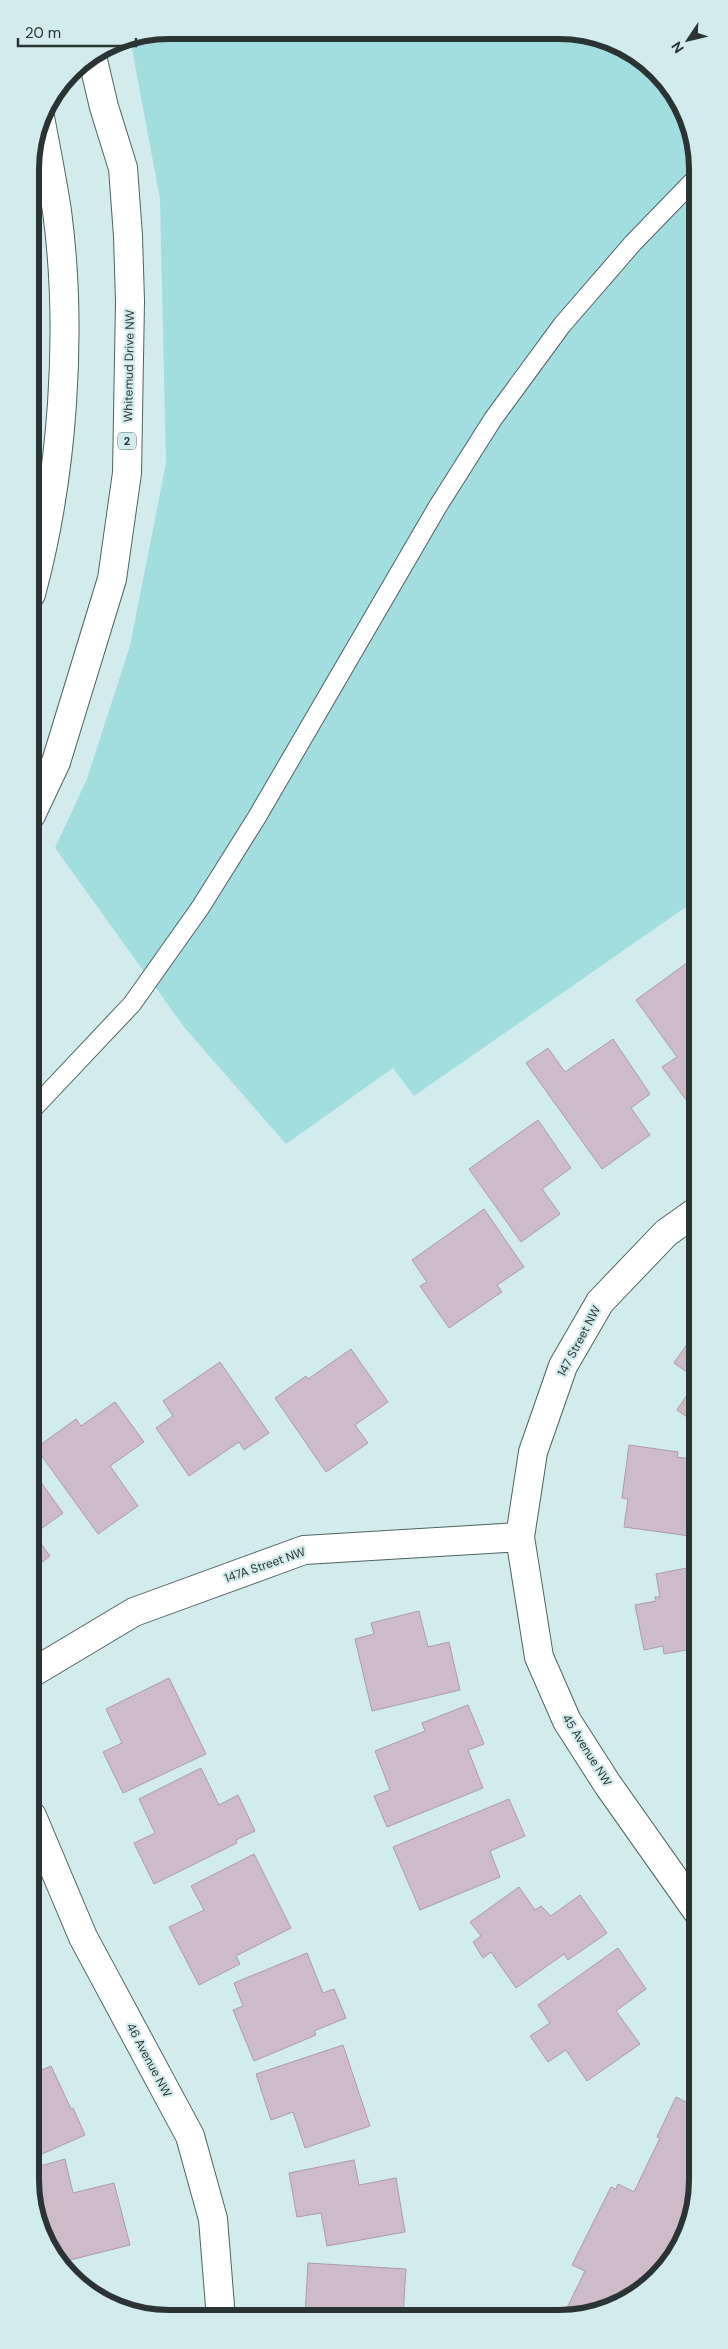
<svg xmlns="http://www.w3.org/2000/svg" width="728" height="2349" viewBox="0 0 728 2349" font-family="'DM Sans',sans-serif">
  <rect width="100%" height="100%" fill="#d2ebec"/>
  <path fill="#a2dde0" d="M169,30l418,3 71,38 37,71 1,758 -282,196 -21,-28 -107,76 -102,-117 -129,-179 32,-69 43,-133 36,-183 -6,-264 -30,-161z"/>
  <g fill="#cdbbc7" stroke="#ae9ca8">
    <path d="M695,957l1,148 -4,3 -30,-41 15,-10 -41,-57z"/>
    <path d="M613,1039l37,55 -19,14 19,27 -48,34 -76,-106 22,-15 17,24z"/>
    <path d="M538,1120l33,48 -29,21 18,25 -39,28 -52,-73z"/>
    <path d="M484,1209l40,58 -27,18 5,7 -53,36 -29,-42 7,-4 -15,-22z"/>
    <path d="M697,1330v94l-20,-14 18,-27 -6,-5 2,-3 -17,-12z"/>
    <path d="M351,1349l37,53 -33,23 13,18 -42,29 -51,-74 31,-22 2,3z"/>
    <path d="M220,1362l49,71 -25,17 -5,-8 -50,34 -33,-48 17,-12 -10,-15z"/>
    <path d="M115,1402l29,40 -34,24 28,40 -40,28 -62,-86 40,-29 5,7z"/>
    <path d="M629,1445l49,7 -1,5 20,3v77l-73,-10 4,-28 -6,-1z"/>
    <path d="M32,1470l31,43 -29,21 16,22 -18,14z"/>
    <path d="M697,1566v82l-33,6 -1,-8 -19,4 -9,-45 21,-4 -1,-4h5l-4,-23z"/>
    <path d="M419,1611l9,36 21,-5 11,48 -88,21 -17,-72 19,-5 -3,-11z"/>
    <path d="M169,1678l37,76 -83,39 -20,-41 19,-9 -16,-34z"/>
    <path d="M468,1705l16,39 -16,6 15,38 -96,39 -13,-31 16,-6 -15,-39 50,-20 -3,-8z"/>
    <path d="M201,1768l18,37 19,-10 17,36 -19,9 1,3 -83,41 -20,-41 21,-10 -16,-34z"/>
    <path d="M509,1799l16,37 -35,15 10,26 -80,33 -27,-63z"/>
    <path d="M254,1854l37,74 -55,28 4,8 -41,21 -30,-58 35,-17 -13,-24z"/>
    <path d="M519,1887l16,23 6,-4 10,10 29,-21 27,38 -39,27 -4,-6 -48,34 -25,-36 -8,6 -10,-16 8,-6 -11,-14z"/>
    <path d="M618,1948l28,41 -30,22 24,33 -53,37 -21,-31 -18,12 -18,-26 20,-13 -12,-18z"/>
    <path d="M307,1953l16,40 11,-4 12,29 -32,13 2,4 -62,26 -21,-51 10,-4 -9,-23z"/>
    <path d="M343,2045l27,81 -65,22 -12,-36 -22,8 -15,-46z"/>
    <path d="M51,2066l20,43 2,-1 12,27 -52,23 -1,-84z"/>
    <path d="M676,2097l22,11v81l-11,45 -24,38 -35,29 -42,15h-23l22,-45 -13,-6 39,-78 5,2 2,-5 16,8 26,-54 -3,-1z"/>
    <path d="M65,2159l8,34 41,-10 16,62 -68,17 -29,-55v-39z"/>
    <path d="M354,2160l5,25 37,-7 9,54 -78,14 -6,-33 -24,4 -8,-44z"/>
    <path d="M308,2263l98,6 -3,47h-98z"/>
  </g>
  <g fill="none" stroke-linecap="round" stroke-linejoin="round">
    <defs>
      <path id="service" d="M31,1111l101,-107 68,-96 57,-91 181,-311 55,-87 69,-94 71,-82 62,-64"/>
      <g id="minor">
        <path d="M697,1211l-31,22 -66,69 -37,64 -30,86 -13,85 19,120 28,64 41,64 89,126"/>
        <path d="M32,1673l102,-61 170,-62 216,-13"/>
        <path d="M32,1816l51,121 107,199 23,83 7,87 -1,10"/>
      </g>
      <g id="motorway">
        <path d="M31,594c32,-118 42,-262 26,-383 -5,-32 -11,-63 -17,-94"/>
        <path d="M31,815l25,-53 56,-183 15,-106 3,-172 -2,-65 -5,-68 -19,-61 -12,-51"/>
      </g>
    </defs>
    <use href="#service" stroke="#4e6364" stroke-width="20"/>
    <use href="#minor" stroke="#4e6364" stroke-width="30"/>
    <use href="#motorway" stroke="#4e6364" stroke-width="30"/>
    <use href="#service" stroke="#fff" stroke-width="18"/>
    <use href="#minor" stroke="#fff" stroke-width="28"/>
    <use href="#motorway" stroke="#fff" stroke-width="28"/>
  </g>
  <g text-anchor="middle" dominant-baseline="central" stroke-width="4.5" stroke-linejoin="round" paint-order="stroke">
    <rect fill="#d2ebec" stroke="#5c6b6b" stroke-width="1" x="118" y="432.5" width="18" height="17" rx="4"/>
    <g font-size="11" font-weight="bold" fill="#2a3434">
      <text x="127" y="441">2</text>
    </g>
    <g font-size="12" fill="#2a3434" stroke="#d2ebec">
      <text transform="translate(129 366) rotate(-89)">Whitemud Drive NW</text>
      <text transform="translate(579 1341) rotate(-62)">147 Street NW</text>
      <text transform="translate(265 1565) rotate(-19)">147A Street NW</text>
      <text transform="translate(587 1750) rotate(58)">45 Avenue NW</text>
      <text transform="translate(149 2060) rotate(62)">46 Avenue NW</text>
    </g>
  </g>
  <path d="M0 0H728V2349H0ZM169 39H559A130 130 0 0 1 689 169V2180A130 130 0 0 1 559 2310H169A130 130 0 0 1 39 2180V169A130 130 0 0 1 169 39Z" fill="#d2ebec" fill-rule="evenodd"/>
  <path fill="none" stroke="#2a3434" stroke-width="6" d="M169 39H559A130 130 0 0 1 689 169V2180A130 130 0 0 1 559 2310H169A130 130 0 0 1 39 2180V169A130 130 0 0 1 169 39Z"/>
  <g transform="translate(688 40) rotate(235)" stroke="#d2ebec" stroke-width="4" paint-order="stroke">
  <path d="M0-4L9 19L0 12L-9 19Z" fill="#2a3434"/>
  <text y="-8" font-size="14" font-weight="bold" text-anchor="middle" fill="#2a3434">N</text>
  </g>
  <path d="M18 38v8h118v-8" fill="none" stroke="#2a3434" stroke-width="2.5"/>
  <text x="25" y="38" font-size="15" fill="#2a3434" stroke="#d2ebec" stroke-width="4" paint-order="stroke">20 m</text>
</svg>
